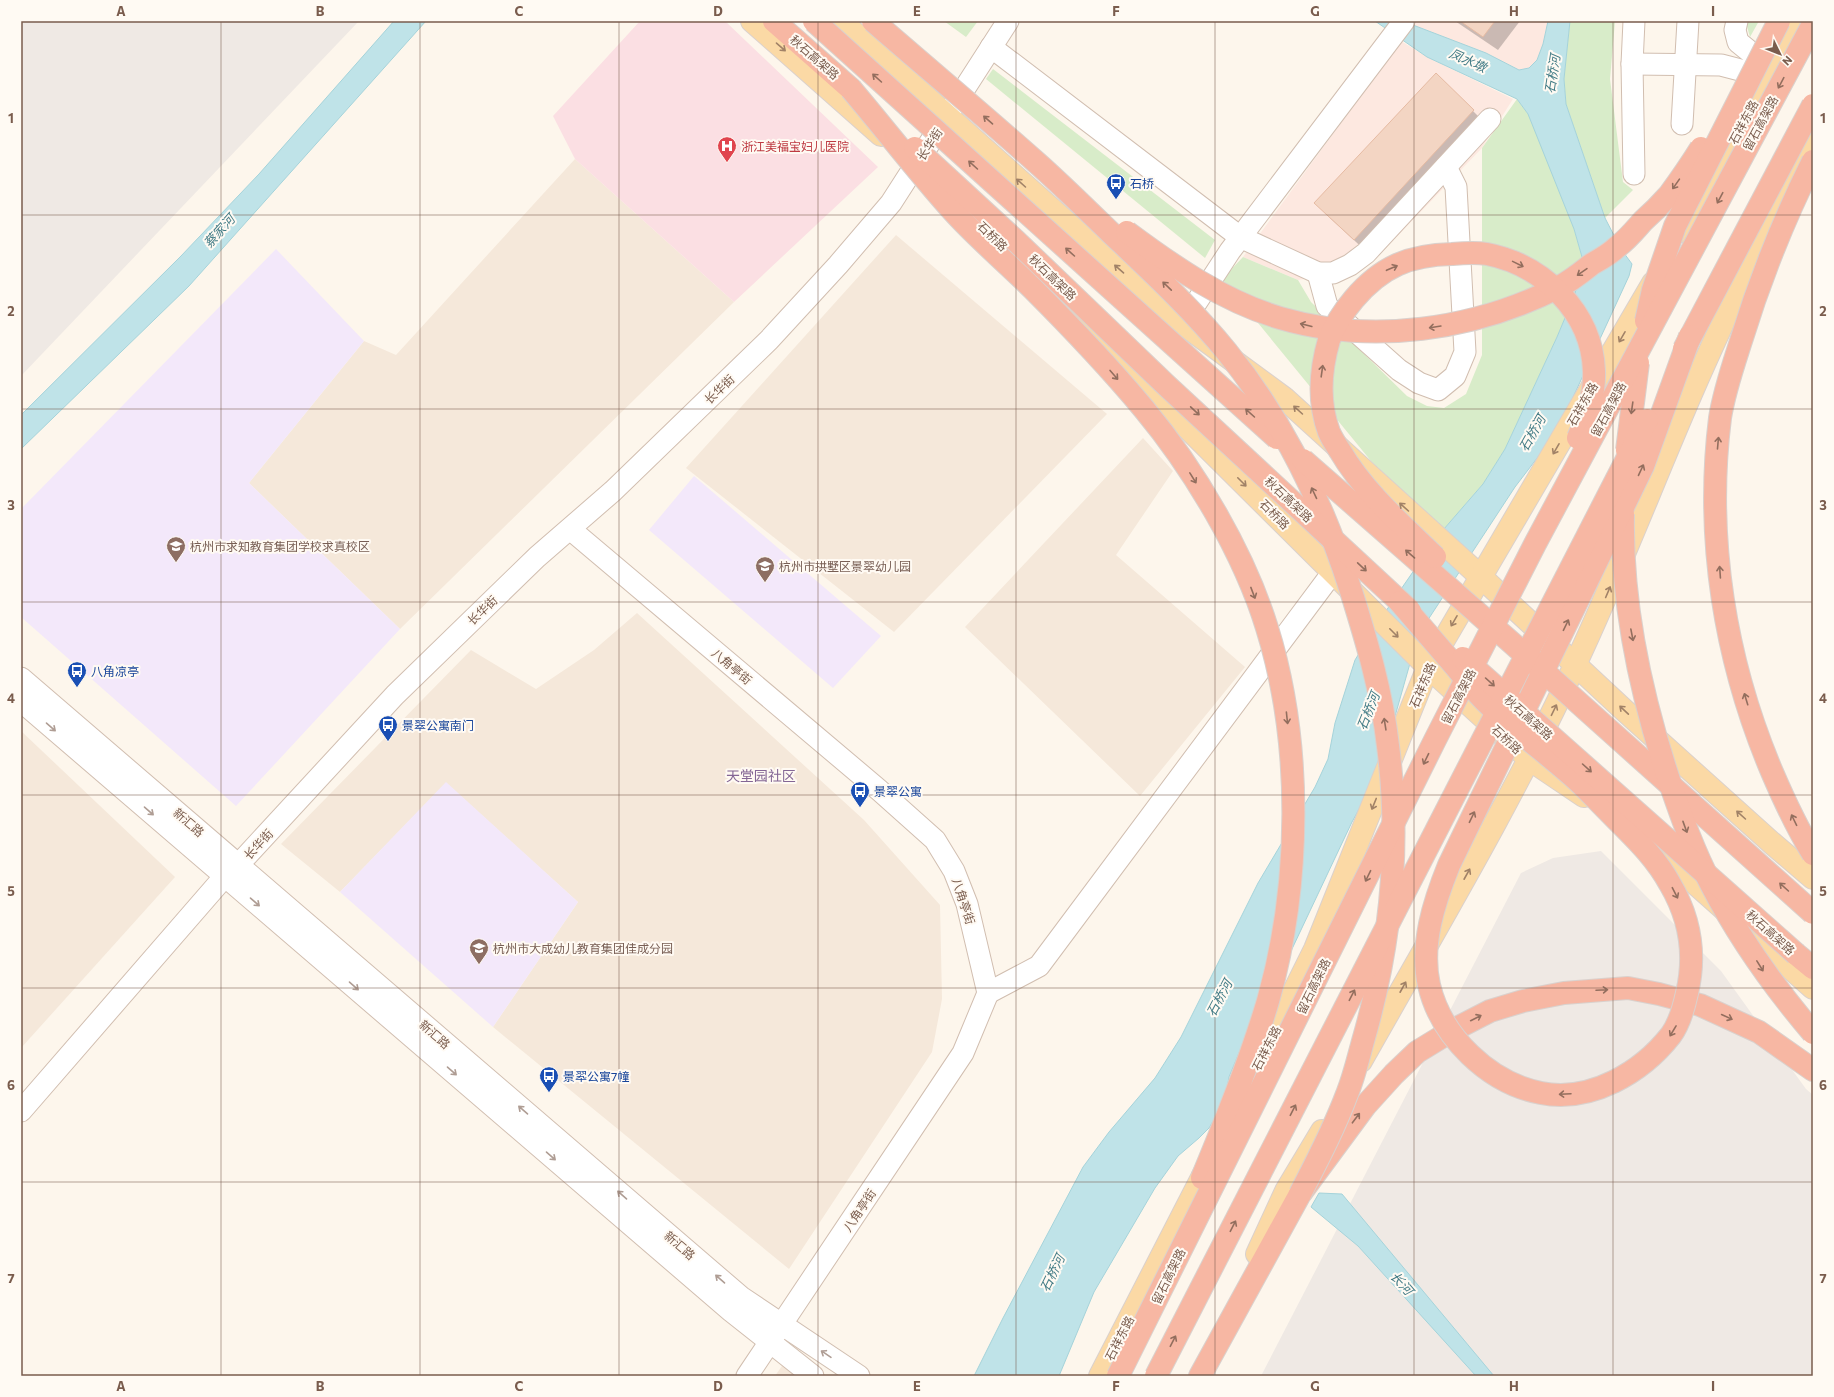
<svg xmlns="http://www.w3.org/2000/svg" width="1834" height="1397" viewBox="0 0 1834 1397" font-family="Commissioner,'Noto Sans SC',sans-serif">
  <rect width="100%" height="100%" fill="#fdf6ec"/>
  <g fill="#f5e8da">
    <path d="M575,159l159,143 -334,327 -151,-146 115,-142 32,14z"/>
    <path d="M896,235l211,179 -213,218 -208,-164z"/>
    <path d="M1143,438l30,33 -57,84 129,112 -105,129 -175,-169z"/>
    <path d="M637,613l227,207 76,85 2,94 -10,53 -143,217 -296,-242 85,-125 -132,-119 -106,109 -59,-48 190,-194 65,39 58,-39z"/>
    <path d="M21,731l154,146 -154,171z"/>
    <path d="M784,1363l19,13h-28z"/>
  </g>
  <g fill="#fde8e0">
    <path d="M1408,21h140l-5,23 -6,16 -8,8 -10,2 -33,-17 -73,-28z"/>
    <path d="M1401,41l26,16 86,42 -31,49 -98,102 -29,21 -57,9 -55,-23z"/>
  </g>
  <g fill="#efe9e4">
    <path d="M21,21h338l-338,355z"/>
    <path d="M1601,851l120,120 85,118 7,6v281h-552l260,-503 32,-15z"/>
  </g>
  <g fill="#f3e8fa">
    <path d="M276,249l88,92 -115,142 151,146 -164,177 -215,-189v-108z"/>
    <path d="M694,476l187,160 -48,52 -184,-158z"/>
    <path d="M446,782l132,120 -85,125 -153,-135z"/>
  </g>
  <path fill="#fbdfe3" d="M640,21h85l153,146 -144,135 -159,-143 -22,-43z"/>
  <g fill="#d8ecc9">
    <path d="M944,21h34l-12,16z"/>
    <path d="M1570,21h45l-5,58 13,103 10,8 -28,28 -39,-114 -2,-25z"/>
    <path d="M1747,21h12l-9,16 -4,-14z"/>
    <path d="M993,69l222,171 -10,18 -219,-179z"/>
    <path d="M1517,99l11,15 8,18 38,97 8,28 -7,37 -18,43 -52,112 -22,35 -39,45 -73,-68 -149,-182 21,-22 55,23 13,22 96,94 20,10 17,2 22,-14 16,-39v-207z"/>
  </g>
  <g fill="#bfe3e8" stroke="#a5d3da">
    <path d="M394,21h32l-237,265 -168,163v-34l160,-159 78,-82z"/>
    <path d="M1375,21h33l5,4 73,28 33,17 10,-2 8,-8 6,-16 5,-23h22l-6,58 2,25 39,114 16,31 11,15 -3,12 -72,156 -42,55 -97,148 -39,138 -27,49 -86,182 -27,49 -10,24 -3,19 -11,22 -6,10 -10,10 -21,18 -23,32 -61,104 -35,84h-85l29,-58 80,-151 26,-35 46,-54 26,-41 77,-154 57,-96 13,-28 7,-36 20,-63 24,-39 58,-84 46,-53 22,-35 52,-112 18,-43 7,-37 -8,-28 -46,-115 -11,-15 -90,-42z"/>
    <path d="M1319,1193l23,1 152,182h-18l-118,-130 -47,-39z"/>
  </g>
  <g fill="#0003">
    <path d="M1455,21h65l-22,29z"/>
    <path d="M1436,74l52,52 -119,128 -39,-36z"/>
  </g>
  <g fill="#f3d5c3" stroke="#e6bba3">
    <path d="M1460,21h35l-12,16z"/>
    <path d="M1436,73l38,37 -120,130 -40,-37z"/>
  </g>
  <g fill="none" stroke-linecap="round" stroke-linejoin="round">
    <defs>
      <g id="minor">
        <path d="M1737,21l-2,9 3,12 33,27"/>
        <path d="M991,47l249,190 78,36h15l17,-8 16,-12 124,-134"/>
        <path d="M1632,64l89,1 46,12"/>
        <path d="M1682,124l6,-103"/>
        <path d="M1634,174l-2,-110 2,-43"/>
        <path d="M1318,273l9,33 72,64 20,13 19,7 17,-14 10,-24 -9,-165 -10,-20"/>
        <path d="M1183,323l47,-72 174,-230"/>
        <path d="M570,529l309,261 56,50 19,31 13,33 21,89 -25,60 -216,323"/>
        <path d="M21,678l720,619 118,79"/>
        <path d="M21,701l710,610 82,65"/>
        <path d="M988,993l51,-27 294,-394"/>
        <path d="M21,1111l204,-235 14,-12 156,-169 142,-138 76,-66 156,-151 69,-75 53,-62 117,-182"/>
      </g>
      <g id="major">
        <path d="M752,21l129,114"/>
        <path d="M841,21l326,291 117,86 196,178 144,134 149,134 40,34"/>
        <path d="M1683,231l27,-46 87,-164"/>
        <path d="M1056,297l372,370 101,92 55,37"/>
        <path d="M1645,839l168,149"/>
        <path d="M1361,1061c74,-131 151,-260 214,-396 42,-89 77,-181 116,-271 37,-86 80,-173 122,-257"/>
        <path d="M1248,1084l67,-135 113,-282 225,-384"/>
        <path d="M1257,1254l29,-63 36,-60"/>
        <path d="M1100,1376l110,-214"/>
      </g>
      <g id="highway">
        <path d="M774,21l77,68"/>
        <path d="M1796,954l17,14"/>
        <path d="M1200,1376l100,-182 65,-88 29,-32 23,-22 36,-22 37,-19 33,-10 41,-8 64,-5 31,6 41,11 59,27 54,38"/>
      </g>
    </defs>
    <use href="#minor" stroke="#d1beb0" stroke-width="23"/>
    <use href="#major" stroke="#dad1cd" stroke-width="24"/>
    <use href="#highway" stroke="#dad1cd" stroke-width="24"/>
    <use href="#minor" stroke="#fff" stroke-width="21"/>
    <use href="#major" stroke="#fbd9a5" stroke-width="22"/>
    <use href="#highway" stroke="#f7b7a3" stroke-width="22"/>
    <defs>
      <g id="highway-bridge">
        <path d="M814,21l463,417"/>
        <path d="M873,21c54,47 109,93 163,141 26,23 50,47 75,71 41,39 81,76 116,119 57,70 97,154 124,239 16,51 31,102 37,155 13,101 3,198 -25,295 -5,18 -9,36 -16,53 -13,35 -30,67 -47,100"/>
        <path d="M851,89c34,40 66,82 101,121 25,28 54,52 81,79 38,38 76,78 111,120 50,60 100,144 123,219 36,116 34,256 1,373 -18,60 -42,119 -66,177"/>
        <path d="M915,148l101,93 150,144 244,226"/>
        <path d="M1813,161c-29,58 -53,118 -72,180 -8,25 -17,51 -21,77 -15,121 5,243 52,354 12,28 25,56 41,82"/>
        <path d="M1127,232c47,35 96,69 153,86 92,27 194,12 279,-31 12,-6 23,-15 33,-23 9,-5 18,-10 25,-17 10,-7 18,-17 26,-26 9,-8 18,-17 26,-26 11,-15 22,-31 32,-47"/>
        <path d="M1646,321l7,-31 22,-64 104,-205"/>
        <path d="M1684,349l129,-244"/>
        <path d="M1627,450l11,-87"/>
        <path d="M1303,460l210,184 300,269"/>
        <path d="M1623,514c-2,92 18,182 47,269 12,35 24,69 41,101 28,54 63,103 102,149"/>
        <path d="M1435,557c-34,-33 -71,-65 -95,-106 -4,-6 -8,-12 -11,-19 -11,-30 -9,-61 0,-92 6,-16 14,-28 25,-41 28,-33 56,-44 98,-45 11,-1 24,-2 35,0 56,11 105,58 107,117 1,23 -7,47 -16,67"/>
        <path d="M1400,602c18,21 36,42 55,64 9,11 18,23 29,34 29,29 63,53 94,81 14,13 28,28 42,42 19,19 37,37 50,61 20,34 26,71 17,109 -3,14 -8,31 -16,42 -29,37 -80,68 -130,58 -52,-10 -100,-56 -112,-108 -9,-40 5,-83 20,-120l194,-399 47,-130"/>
        <path d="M1463,658l333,296"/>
        <path d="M1118,1376l317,-636 100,-196 278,-520"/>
        <path d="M1156,1376l491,-956"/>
      </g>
    </defs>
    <use href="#highway-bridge" stroke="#dad1cd" stroke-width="24" stroke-linecap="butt"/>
    <use href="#highway-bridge" stroke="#f7b7a3" stroke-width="22"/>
  </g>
  <defs><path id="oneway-shaft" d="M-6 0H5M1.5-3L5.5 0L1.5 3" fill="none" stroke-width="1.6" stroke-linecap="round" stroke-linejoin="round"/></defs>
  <g stroke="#a18267">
    <use href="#oneway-shaft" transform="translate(781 47) rotate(41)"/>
    <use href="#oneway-shaft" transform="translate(1021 183) rotate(-138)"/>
    <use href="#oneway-shaft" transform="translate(1119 269) rotate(-139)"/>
    <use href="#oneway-shaft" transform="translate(1622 337) rotate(120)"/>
    <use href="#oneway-shaft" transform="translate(1298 410) rotate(-138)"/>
    <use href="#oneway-shaft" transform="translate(1556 449) rotate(120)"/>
    <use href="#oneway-shaft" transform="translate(1242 482) rotate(45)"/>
    <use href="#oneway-shaft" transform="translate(1404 507) rotate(-138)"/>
    <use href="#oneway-shaft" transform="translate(1608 592) rotate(-67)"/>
    <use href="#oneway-shaft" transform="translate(1454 621) rotate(120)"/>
    <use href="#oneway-shaft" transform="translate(1394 633) rotate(45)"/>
    <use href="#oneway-shaft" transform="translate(1554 710) rotate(-64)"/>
    <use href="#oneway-shaft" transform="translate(1624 710) rotate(-137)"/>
    <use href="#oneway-shaft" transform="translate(1374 804) rotate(112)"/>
    <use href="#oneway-shaft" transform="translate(1741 815) rotate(-138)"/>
    <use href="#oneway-shaft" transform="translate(1467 874) rotate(-61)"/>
    <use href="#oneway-shaft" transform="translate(1403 987) rotate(-61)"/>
  </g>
  <g stroke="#936e5e">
    <use href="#oneway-shaft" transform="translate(877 78) rotate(-138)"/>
    <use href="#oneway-shaft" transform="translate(1781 83) rotate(118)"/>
    <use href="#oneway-shaft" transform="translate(988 120) rotate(-139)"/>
    <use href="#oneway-shaft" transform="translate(973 165) rotate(-138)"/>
    <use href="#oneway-shaft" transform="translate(1676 184) rotate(125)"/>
    <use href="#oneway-shaft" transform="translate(1720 198) rotate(118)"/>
    <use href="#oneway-shaft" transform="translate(1070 252) rotate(-138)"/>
    <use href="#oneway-shaft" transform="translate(1518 264) rotate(26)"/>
    <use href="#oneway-shaft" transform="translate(1392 268) rotate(-23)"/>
    <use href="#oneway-shaft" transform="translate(1582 272) rotate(145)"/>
    <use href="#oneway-shaft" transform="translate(1167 286) rotate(-136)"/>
    <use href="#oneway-shaft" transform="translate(1306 325) rotate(-166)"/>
    <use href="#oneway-shaft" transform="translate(1435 327) rotate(171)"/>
    <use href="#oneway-shaft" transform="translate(1322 371) rotate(-82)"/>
    <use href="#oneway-shaft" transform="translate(1114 375) rotate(49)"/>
    <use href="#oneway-shaft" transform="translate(1632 408) rotate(98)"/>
    <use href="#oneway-shaft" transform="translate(1195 411) rotate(43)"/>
    <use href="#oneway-shaft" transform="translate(1250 413) rotate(-138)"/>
    <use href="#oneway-shaft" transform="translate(1718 443) rotate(-85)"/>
    <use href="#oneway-shaft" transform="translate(1641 470) rotate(-65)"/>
    <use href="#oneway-shaft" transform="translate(1193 478) rotate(58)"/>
    <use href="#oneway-shaft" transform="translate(1314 493) rotate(-115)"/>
    <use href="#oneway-shaft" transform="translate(1410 554) rotate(-139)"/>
    <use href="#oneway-shaft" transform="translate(1362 567) rotate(43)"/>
    <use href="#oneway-shaft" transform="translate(1720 572) rotate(-94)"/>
    <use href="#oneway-shaft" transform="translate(1253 593) rotate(69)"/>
    <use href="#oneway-shaft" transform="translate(1566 625) rotate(-64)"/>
    <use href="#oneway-shaft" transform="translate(1632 635) rotate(79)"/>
    <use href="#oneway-shaft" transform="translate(1490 682) rotate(42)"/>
    <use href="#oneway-shaft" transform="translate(1746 699) rotate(-107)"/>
    <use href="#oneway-shaft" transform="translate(1287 718) rotate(84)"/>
    <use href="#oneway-shaft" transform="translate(1385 724) rotate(-99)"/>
    <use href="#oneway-shaft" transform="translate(1426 759) rotate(116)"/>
    <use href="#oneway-shaft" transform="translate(1587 768) rotate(42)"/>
    <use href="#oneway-shaft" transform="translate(1472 817) rotate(-64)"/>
    <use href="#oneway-shaft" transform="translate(1794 820) rotate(-116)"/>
    <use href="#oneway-shaft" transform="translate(1685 827) rotate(70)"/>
    <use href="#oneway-shaft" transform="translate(1368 876) rotate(116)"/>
    <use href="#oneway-shaft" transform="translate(1784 887) rotate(-138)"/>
    <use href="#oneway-shaft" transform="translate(1675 893) rotate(63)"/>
    <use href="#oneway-shaft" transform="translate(1760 966) rotate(58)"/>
    <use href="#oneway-shaft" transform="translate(1602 990) rotate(-3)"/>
    <use href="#oneway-shaft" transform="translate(1352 995) rotate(-63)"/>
    <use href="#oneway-shaft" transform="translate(1727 1017) rotate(25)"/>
    <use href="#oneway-shaft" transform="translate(1476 1018) rotate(-27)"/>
    <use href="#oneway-shaft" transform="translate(1673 1031) rotate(121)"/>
    <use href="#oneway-shaft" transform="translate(1565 1094) rotate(177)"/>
    <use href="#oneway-shaft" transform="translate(1293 1110) rotate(-63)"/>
    <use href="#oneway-shaft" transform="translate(1356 1118) rotate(-53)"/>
    <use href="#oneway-shaft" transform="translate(1233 1226) rotate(-63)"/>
    <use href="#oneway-shaft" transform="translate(1173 1341) rotate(-63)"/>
  </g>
  <g stroke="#af9d94">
    <use href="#oneway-shaft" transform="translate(51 727) rotate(41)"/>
    <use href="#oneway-shaft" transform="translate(149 811) rotate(41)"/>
    <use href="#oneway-shaft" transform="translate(255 902) rotate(41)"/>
    <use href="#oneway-shaft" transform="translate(354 986) rotate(41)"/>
    <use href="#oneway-shaft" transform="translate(452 1071) rotate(41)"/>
    <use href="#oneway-shaft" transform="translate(523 1110) rotate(-139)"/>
    <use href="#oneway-shaft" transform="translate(551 1156) rotate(41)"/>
    <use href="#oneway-shaft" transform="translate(622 1195) rotate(-139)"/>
    <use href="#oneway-shaft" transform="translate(720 1279) rotate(-139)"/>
    <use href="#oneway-shaft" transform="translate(826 1354) rotate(-146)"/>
  </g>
  <path fill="none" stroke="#7a5c4d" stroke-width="1" stroke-opacity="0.55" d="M221,21v1355M420,21v1355M619,21v1355M818,21v1355M1016,21v1355M1215,21v1355M1414,21v1355M1613,21v1355M21,215h1792M21,409h1792M21,602h1792M21,795h1792M21,988h1792M21,1182h1792"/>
  <defs>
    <symbol id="hospital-pin" viewBox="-11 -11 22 30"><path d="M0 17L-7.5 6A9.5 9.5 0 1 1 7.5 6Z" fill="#e0444e" stroke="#fffaf3"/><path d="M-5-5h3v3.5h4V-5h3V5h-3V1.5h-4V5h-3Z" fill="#fff"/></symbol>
    <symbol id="bus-pin" viewBox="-11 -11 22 30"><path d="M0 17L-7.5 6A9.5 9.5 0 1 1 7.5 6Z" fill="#1a4fb4" stroke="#fffaf3"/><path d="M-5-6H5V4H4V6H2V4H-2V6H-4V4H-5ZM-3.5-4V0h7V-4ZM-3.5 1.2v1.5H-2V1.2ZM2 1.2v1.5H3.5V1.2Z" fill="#fff"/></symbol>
    <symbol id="school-pin" viewBox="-11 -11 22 30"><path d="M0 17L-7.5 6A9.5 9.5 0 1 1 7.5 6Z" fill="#8d6e63" stroke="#fffaf3"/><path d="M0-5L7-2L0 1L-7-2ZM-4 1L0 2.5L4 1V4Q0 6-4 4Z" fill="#fff"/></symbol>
  </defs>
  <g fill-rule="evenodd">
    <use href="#hospital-pin" x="716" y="135" width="22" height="30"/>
    <use href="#bus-pin" x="1105" y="172" width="22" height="30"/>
    <use href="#school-pin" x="165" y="535" width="22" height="30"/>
    <use href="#school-pin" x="754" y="555" width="22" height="30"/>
    <use href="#bus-pin" x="66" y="660" width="22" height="30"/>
    <use href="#bus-pin" x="377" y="714" width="22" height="30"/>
    <use href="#bus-pin" x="849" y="780" width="22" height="30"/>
    <use href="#school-pin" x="468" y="937" width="22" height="30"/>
    <use href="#bus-pin" x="538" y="1065" width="22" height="30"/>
  </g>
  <g text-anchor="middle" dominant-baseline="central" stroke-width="4" stroke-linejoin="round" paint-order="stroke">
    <g font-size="12" fill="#7a5c4d" stroke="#fffaf3">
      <text transform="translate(815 57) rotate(41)">秋石高架路</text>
      <text transform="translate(1743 122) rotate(-62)">石祥东路</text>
      <text transform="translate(1760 123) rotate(-62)">留石高架路</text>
      <text transform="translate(929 144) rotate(-57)">长华街</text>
      <text transform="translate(993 236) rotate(44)">石桥路</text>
      <text transform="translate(1053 277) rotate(44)">秋石高架路</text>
      <text transform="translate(719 389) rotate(-44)">长华街</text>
      <text transform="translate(1582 404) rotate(-60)">石祥东路</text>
      <text transform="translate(1608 409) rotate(-62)">留石高架路</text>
      <text transform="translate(1289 499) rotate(43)">秋石高架路</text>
      <text transform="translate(1275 514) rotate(45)">石桥路</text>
      <text transform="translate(482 610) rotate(-44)">长华街</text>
      <text transform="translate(732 666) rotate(40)">八角亭街</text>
      <text transform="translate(1422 685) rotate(-67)">石祥东路</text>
      <text transform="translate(1458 696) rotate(-63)">留石高架路</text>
      <text transform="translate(1529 717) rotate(42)">秋石高架路</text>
      <text transform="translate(1507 739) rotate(43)">石桥路</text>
      <text transform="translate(189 822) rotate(41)">新汇路</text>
      <text transform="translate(258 844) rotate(-47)">长华街</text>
      <text transform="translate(964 901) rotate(72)">八角亭街</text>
      <text transform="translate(1771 932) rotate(42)">秋石高架路</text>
      <text transform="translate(1313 986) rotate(-64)">留石高架路</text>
      <text transform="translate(435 1034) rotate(41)">新汇路</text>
      <text transform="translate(1266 1048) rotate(-63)">石祥东路</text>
      <text transform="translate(859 1210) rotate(-56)">八角亭街</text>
      <text transform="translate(680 1245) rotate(41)">新汇路</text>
      <text transform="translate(1168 1276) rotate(-64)">留石高架路</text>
      <text transform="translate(1119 1338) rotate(-63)">石祥东路</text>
    </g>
    <g font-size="12" fill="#be3a42" stroke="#fffaf3" text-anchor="start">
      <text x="741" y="146">浙江美福宝妇儿医院</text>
    </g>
    <g font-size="12" fill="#164399" stroke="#fffaf3" text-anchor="start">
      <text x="1130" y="183">石桥</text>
      <text x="91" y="671">八角凉亭</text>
      <text x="402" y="725">景翠公寓南门</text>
      <text x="874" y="791">景翠公寓</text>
      <text x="563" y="1076">景翆公寓7幢</text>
    </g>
    <g font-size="12" fill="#785e54" stroke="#fffaf3" text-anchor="start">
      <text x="190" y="546">杭州市求知教育集团学校求真校区</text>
      <text x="779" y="566">杭州市拱墅区景翠幼儿园</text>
      <text x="493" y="948">杭州市大成幼儿教育集团佳成分园</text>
    </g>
    <g font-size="13" font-style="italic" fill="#437c86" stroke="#fffaf3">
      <text transform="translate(1468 60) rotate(24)">凤水墩</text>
      <text transform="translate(1552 74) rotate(-81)">石桥河</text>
      <text transform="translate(219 231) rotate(-48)">蔡家河</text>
      <text transform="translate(1532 433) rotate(-60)">石桥河</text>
      <text transform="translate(1368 711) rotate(-68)">石桥河</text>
      <text transform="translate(1219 998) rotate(-62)">石桥河</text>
      <text transform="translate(1052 1273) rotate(-64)">石桥河</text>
      <text transform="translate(1402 1283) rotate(48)">长河</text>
    </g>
    <g font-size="14" fill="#846695" stroke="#fffaf3">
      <text x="761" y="775">天堂园社区</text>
    </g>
  </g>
  <rect width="1834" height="1397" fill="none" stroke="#fffaf3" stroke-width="44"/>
  <g transform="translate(1780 54) rotate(133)" stroke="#fffaf3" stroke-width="3" paint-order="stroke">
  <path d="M0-3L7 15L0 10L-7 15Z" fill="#7a5c4d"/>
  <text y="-6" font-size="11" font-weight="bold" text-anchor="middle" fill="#7a5c4d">N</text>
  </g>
  <rect x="22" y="22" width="1790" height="1353" fill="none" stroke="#7a5c4d" stroke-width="1.5"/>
  <g font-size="13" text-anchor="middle" font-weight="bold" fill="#7a5c4d">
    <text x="121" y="16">A</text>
    <text x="320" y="16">B</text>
    <text x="519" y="16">C</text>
    <text x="718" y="16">D</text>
    <text x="917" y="16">E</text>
    <text x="1116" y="16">F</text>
    <text x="1315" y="16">G</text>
    <text x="1514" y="16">H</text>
    <text x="1713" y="16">I</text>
    <text x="11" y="123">1</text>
    <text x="1823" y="123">1</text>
    <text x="11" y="316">2</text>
    <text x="1823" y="316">2</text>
    <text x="11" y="510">3</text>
    <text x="1823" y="510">3</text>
    <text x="11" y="703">4</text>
    <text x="1823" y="703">4</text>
    <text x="11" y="896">5</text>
    <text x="1823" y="896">5</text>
    <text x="11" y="1090">6</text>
    <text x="1823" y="1090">6</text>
    <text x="11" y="1283">7</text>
    <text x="1823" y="1283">7</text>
    <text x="121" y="1391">A</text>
    <text x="320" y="1391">B</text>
    <text x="519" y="1391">C</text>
    <text x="718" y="1391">D</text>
    <text x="917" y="1391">E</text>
    <text x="1116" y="1391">F</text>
    <text x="1315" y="1391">G</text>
    <text x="1514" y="1391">H</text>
    <text x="1713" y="1391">I</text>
  </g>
</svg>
